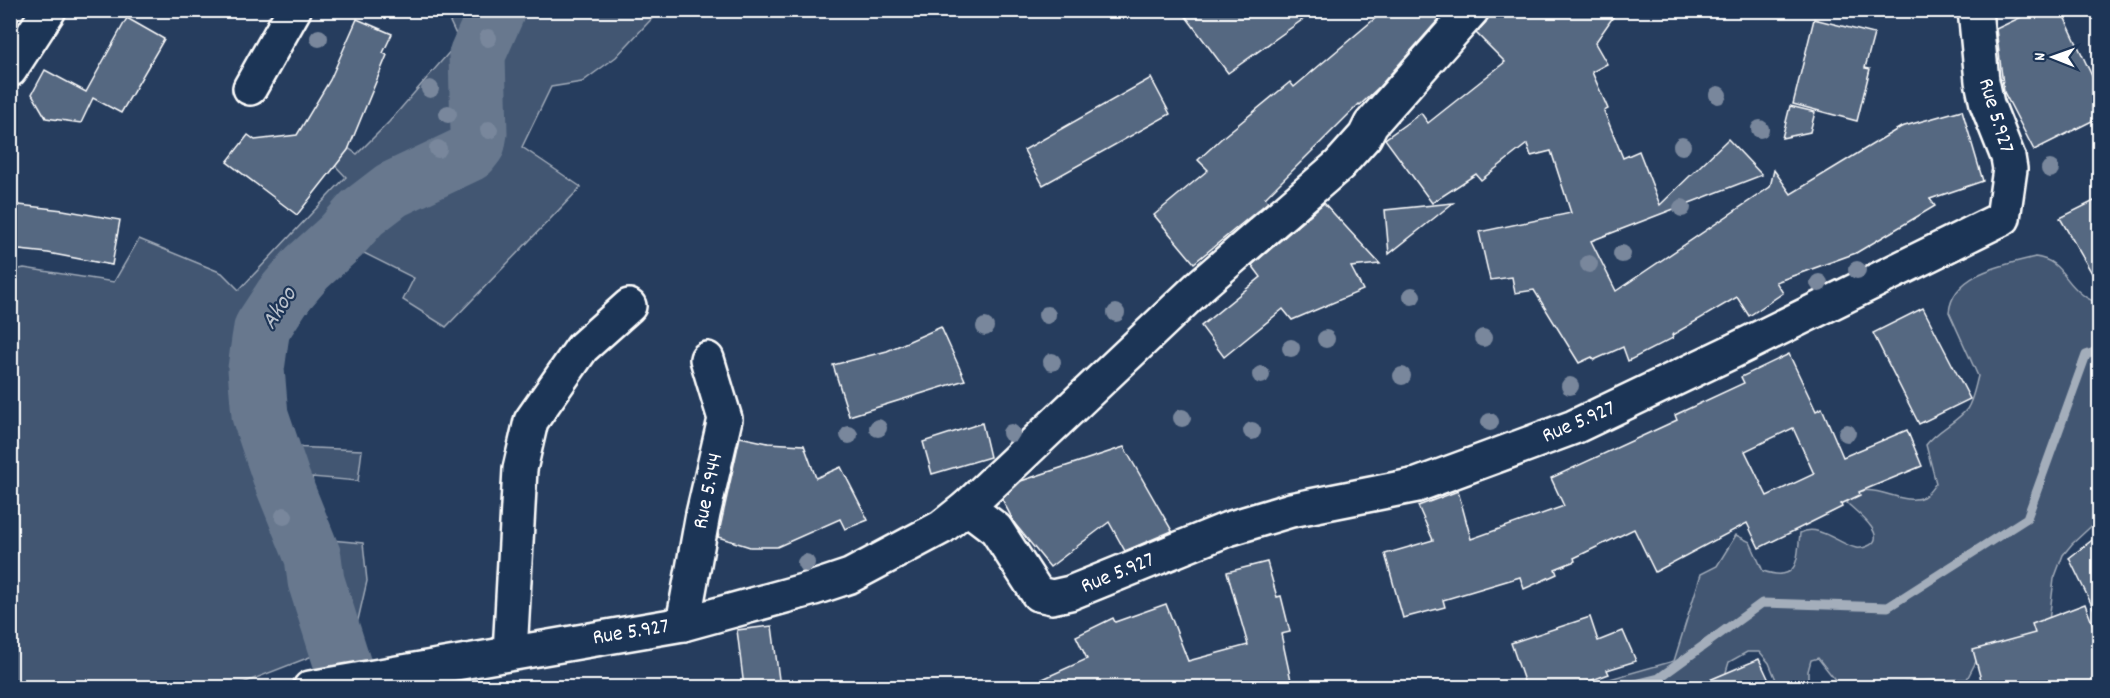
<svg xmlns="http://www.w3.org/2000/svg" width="2110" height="698" viewBox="0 0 2110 698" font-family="Dekko,sans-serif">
  <rect width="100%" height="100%" fill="#263d5e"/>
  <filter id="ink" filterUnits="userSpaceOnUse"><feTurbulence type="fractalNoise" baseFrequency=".0167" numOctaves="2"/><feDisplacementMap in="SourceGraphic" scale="12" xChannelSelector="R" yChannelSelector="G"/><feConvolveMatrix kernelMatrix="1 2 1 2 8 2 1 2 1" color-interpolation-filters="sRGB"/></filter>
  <g filter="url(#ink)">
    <g fill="#425672" stroke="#a0aab8" stroke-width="1.5">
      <path d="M445,11h214l-43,46 -34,25 -31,5 -29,60 59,40 -135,140 -43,-27 11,-22 -66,-33 -41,66h-27l-11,67 22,69 71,3 -4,31 -46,-4 8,62 43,4 4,38 -9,39 -10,18 -28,15 -87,34 -222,1v-417l13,-3 90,14 25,-43 83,34 17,17 107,-113 -18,-19 14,-14 15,10 32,-32 70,-81z"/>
      <path d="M2035,257c27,3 28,24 48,38 3,3 8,5 12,7l4,-1v218l-27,25 -9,11 -9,24 -5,42 -7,25 11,41h-34l-13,-36 -25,1 -14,27 -51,2 -30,6 -46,-1 -22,-28 -7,2 -3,11v11l-4,5h-25l-10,-24 -9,-11h-13l-18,10 -3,10 6,15 -154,1 96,-27 27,-87 16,-8 19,-31 14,7 13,29c36,12 34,-11 37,-38 19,-10 38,11 56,15 5,1 10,-1 14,-3 18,-10 -15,-34 -23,-42 17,-30 54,5 76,-6 6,-3 9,-9 13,-14l-10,-38c11,-15 30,-22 41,-36 6,-9 8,-22 11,-33l-29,-64c4,-39 55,-47 86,-55z"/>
    </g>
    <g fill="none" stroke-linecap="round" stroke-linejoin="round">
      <path stroke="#a4aebb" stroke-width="9" d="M1619,688l40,-10 103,-75 126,4 139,-89 59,-163 14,-5"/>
      <path stroke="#67788e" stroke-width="57" d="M350,688l-34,-107 -3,-24 -31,-77 -22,-65 -4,-46 4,-29 2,-12 21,-32 24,-28 34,-31 21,-24 30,-23 78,-37 7,-9 2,-11 -2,-78 20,-45"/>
    </g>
    <g fill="#556781" stroke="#fff" stroke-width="1.5" fill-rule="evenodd">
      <path d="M1181,10h135l-88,63z"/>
      <path d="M1385,10h62l-68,77 -19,18 -1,-1 -94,94 3,4 -74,61 -40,-48 54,-45 -10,-10 25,-23 67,-55 4,5z"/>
      <path d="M1490,10h128l-23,33 12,21 -15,8 16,37 -4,2 19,47 16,-7 21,54 68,-66 34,36 -171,66 25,50 154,-104 4,-17 17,24 110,-67 61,-17 21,71 -53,18 5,7 -79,47 -80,29 7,11 -34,23 -12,-19 -65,38 1,3 -45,23 -5,-14 -29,13 -2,-3 -13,6 -45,-73 -19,3 -3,-16 -22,3 -11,-48 92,-19 -20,-62 -20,5 -4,-12 -46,36 -5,-6 -44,29 -47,-64 36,-26 7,10 77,-61 -29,-29 10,-11z"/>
      <path d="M2036,10h25l39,83v24l-66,33 -30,-58 -8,-63z"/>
      <path d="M127,18l37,21 -43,74 -28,-15 -12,25 -35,-5 -14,-24 13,-24 41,22z"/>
      <path d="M357,19l35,15 -9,19 4,2 -39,95 -51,65 -70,-53 21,-27 7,5 42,-5 33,-55z"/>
      <path d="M1814,19l60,15 -9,34 5,1 -13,52 -64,-17z"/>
      <path d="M1151,78l19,36 -127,71 -19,-35z"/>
      <path d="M1790,106l25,6 -5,20 -28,6z"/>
      <path d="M2100,198v89l-40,-69z"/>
      <path d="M1324,203l56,61 -29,3 12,23 -71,30 -9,-11 -59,48 -23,-31 60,-49 -9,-12z"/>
      <path d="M1453,203l-64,51 -4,-44z"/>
      <path d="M10,204l53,6 57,10 -8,45 -64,-12 -38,-4z"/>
      <path d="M1923,308l47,91 -51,25 -46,-91z"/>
      <path d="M941,327l24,53 -116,36 -16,-51 54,-14z"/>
      <path d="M1789,354l27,57 6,-3 21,49 64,-27 15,36 -63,26 1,3 -19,9 1,3 -83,41 -12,-25 -92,49 -21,-43 -60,29 1,3 -20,8 2,5 -33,15 -4,-12 -77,23 2,7 -42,11 -18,-64 48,-14 -15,-34 40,-15 13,48 93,-33 -13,-28 126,-58 -2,-5 69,-32 -3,-6zM1793,428l21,46 -47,22 -22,-45z"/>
      <path d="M982,423l8,34 -58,17 -9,-32z"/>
      <path d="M740,437l28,6 36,2 12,33 25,-11 27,53 -23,9 -5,-10 -63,28h-27l-32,-10z"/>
      <path d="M1124,447l48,84 -47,20 -16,-29 -59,45 -35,-43 -13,-25 19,-18z"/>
      <path d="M2100,534v88l-31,-64z"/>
      <path d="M1267,562l10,35 4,-1 9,36 -9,2 11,51 -13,2h-254l62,-28 -11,-23 37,-18 2,4 51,-18 22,57 60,-16 -21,-73z"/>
      <path d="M2085,604l15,40v43h-117l-10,-37 62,-17 -3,-9z"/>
      <path d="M1590,617l8,24 25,-10 13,30 -29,9 2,4 -36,13h-47l-15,-44z"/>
      <path d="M772,626l8,61h-36l-7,-57z"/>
      <path d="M1759,659l13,28h-79z"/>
    </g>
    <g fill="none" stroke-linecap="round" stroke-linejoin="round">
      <defs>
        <g id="minor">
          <path d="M10,70l39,-60"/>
          <path d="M250,88l44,-78"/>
          <path d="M967,507l234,-222 138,-120 26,-29 6,-12 101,-114"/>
          <path d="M683,624l20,-110 22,-95 -18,-60"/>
          <path d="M510,653l10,-184 11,-48 51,-73 47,-42"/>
          <path d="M310,688l373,-64 131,-36 36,-12 92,-49 25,-20 29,22 42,65 14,3 18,-4 158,-64 63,-19 126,-25 157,-58 157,-75 272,-134 7,-49 -2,-12 -21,-53 -5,-23 -7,-71"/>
        </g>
      </defs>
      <use href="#minor" stroke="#fff" stroke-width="38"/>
      <use href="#minor" stroke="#1d3557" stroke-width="33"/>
    </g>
    <g fill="#79879c">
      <circle cx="319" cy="38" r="9"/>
      <circle cx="488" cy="38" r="9"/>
      <circle cx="430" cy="89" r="9"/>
      <circle cx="1718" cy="95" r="9"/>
      <circle cx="448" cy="114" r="9"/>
      <circle cx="1760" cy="129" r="9"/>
      <circle cx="489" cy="130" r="9"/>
      <circle cx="1682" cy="146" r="9"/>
      <circle cx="438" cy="149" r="9"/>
      <circle cx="2050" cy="169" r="9"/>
      <circle cx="1682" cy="208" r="9"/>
      <circle cx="1622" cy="254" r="9"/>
      <circle cx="1589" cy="264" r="9"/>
      <circle cx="1857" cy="270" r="9"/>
      <circle cx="1819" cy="283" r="9"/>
      <circle cx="1412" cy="296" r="9"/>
      <circle cx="1116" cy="313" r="9"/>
      <circle cx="1047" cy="315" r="9"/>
      <circle cx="985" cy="327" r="9"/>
      <circle cx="1483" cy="338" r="9"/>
      <circle cx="1326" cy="339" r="9"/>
      <circle cx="1291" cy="348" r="9"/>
      <circle cx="1052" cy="362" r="9"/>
      <circle cx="1261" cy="375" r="9"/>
      <circle cx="1402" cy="376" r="9"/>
      <circle cx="1570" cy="386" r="9"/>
      <circle cx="1182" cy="418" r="9"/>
      <circle cx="1490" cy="422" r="9"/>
      <circle cx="878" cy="428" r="9"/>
      <circle cx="1252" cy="431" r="9"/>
      <circle cx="1011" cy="433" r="9"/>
      <circle cx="1847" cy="433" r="9"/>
      <circle cx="849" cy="435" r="9"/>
      <circle cx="284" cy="516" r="9"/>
      <circle cx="806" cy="563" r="9"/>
    </g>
  </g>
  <g text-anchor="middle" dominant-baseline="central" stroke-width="4.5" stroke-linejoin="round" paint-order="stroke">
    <g font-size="22" fill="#fff" stroke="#1d3557">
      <text transform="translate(1995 116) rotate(73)">Rue 5.927</text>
      <text transform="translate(1579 423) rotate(-23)">Rue 5.927</text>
      <text transform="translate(709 491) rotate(-78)">Rue 5.944</text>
      <text transform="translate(1118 574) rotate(-22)">Rue 5.927</text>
      <text transform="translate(631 633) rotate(-9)">Rue 5.927</text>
    </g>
    <g font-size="24" font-style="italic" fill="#bbc2cc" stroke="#1d3557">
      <text transform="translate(280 309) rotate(-57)">Akoo</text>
    </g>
  </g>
  <rect width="2110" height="698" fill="none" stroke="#1d3557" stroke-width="36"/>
  <rect x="18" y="18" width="2074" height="662" fill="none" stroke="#fff" stroke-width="2" filter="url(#ink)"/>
  <g transform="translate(2053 57) rotate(271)" stroke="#1d3557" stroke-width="4.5" paint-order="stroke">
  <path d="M0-4.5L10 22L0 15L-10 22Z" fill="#ffffff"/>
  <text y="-9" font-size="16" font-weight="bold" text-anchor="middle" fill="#ffffff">N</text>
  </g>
</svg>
